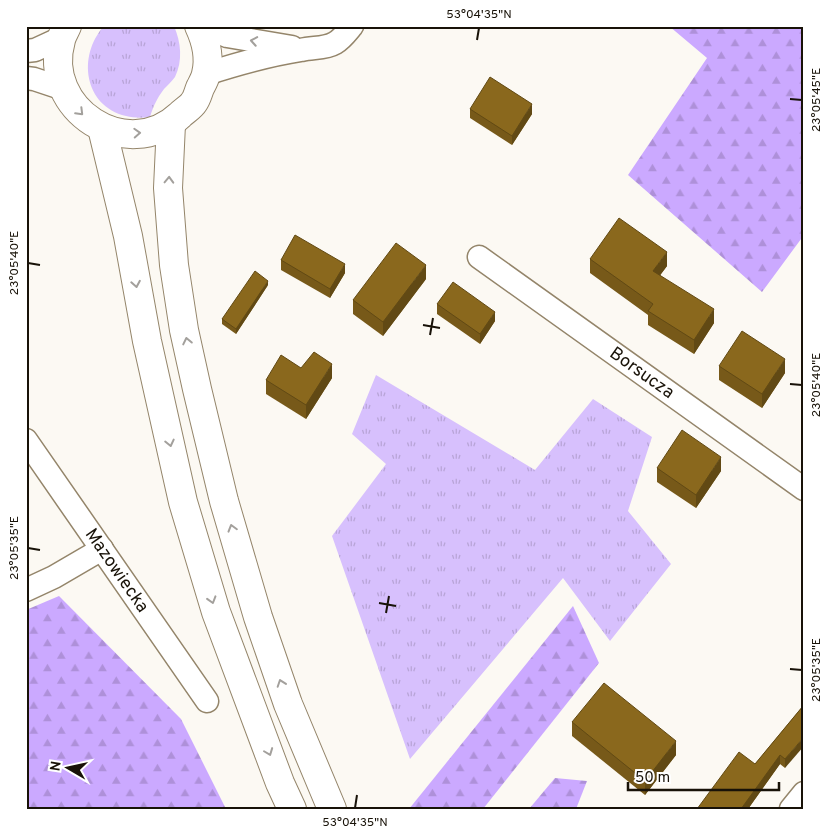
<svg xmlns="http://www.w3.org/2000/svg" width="830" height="835" viewBox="0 0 830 835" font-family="Overpass,sans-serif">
  <defs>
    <pattern id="grass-tufts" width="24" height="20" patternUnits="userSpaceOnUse" patternTransform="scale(1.25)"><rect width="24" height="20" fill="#d7c0fd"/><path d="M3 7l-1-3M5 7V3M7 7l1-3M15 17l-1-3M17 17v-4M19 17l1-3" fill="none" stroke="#b8a4d7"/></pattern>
    <pattern id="forest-firs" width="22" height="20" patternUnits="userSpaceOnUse" patternTransform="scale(1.25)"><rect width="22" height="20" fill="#cba9ff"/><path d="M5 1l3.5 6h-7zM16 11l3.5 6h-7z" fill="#ae90d9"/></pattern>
  </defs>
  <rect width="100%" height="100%" fill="#fcf9f3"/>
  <g fill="url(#grass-tufts)">
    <path d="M104,26h70c7,16 9,35 1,51 -3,4 -7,8 -11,12 -7,9 -11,18 -14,28 -8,1 -16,1 -24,-1 -42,-10 -49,-60 -22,-90z"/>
    <path d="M376,375l159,95 58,-71 59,38 -24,74 43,53 -61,77 -47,-63 -153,181 -78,-223 54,-72 -34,-30z"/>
  </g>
  <g fill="url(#forest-firs)">
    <path d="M669,26h135v209l-42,57 -134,-117 79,-117z"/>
    <path d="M59,596l122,123 45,90h-200v-199z"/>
    <path d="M573,606l26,57 -116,146h-74z"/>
    <path d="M555,778l32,3 -11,28h-47z"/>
  </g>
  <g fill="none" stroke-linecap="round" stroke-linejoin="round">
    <defs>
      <g id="street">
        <path d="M202,26l25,10 65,11"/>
        <path d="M26,51l9,-1 26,-12"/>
        <path d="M206,74c31,-10 63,-19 95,-24 12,-3 24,-1 34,-7 7,-4 12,-11 17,-17"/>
        <path d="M26,78l8,1 30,10"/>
        <path id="s1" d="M479,257l325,232"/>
        <path id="s2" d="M26,440l181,261"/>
        <path d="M26,590l28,-13 48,-28"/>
        <path d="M791,809l13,-16"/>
      </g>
      <g id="secondary">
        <path d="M67,26c-2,5 -5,9 -6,14 -20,69 66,125 119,75 4,-4 11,-8 14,-13 3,-4 4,-9 6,-14 2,-4 5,-9 6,-14 4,-16 0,-33 -7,-48"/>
        <path d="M171,124l-3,64 6,77 10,65 13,59 27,112 34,116 30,87 44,105"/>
        <path d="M102,128l26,108 19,105 36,161 33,110 64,171 12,26"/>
      </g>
    </defs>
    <use href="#street" stroke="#94856a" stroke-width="25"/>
    <use href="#secondary" stroke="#94856a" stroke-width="30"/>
    <use href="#street" stroke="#fff" stroke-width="22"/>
    <use href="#secondary" stroke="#fff" stroke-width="28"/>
  </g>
  <g fill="#775919">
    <path d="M470,109l62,5 -20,31 -42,-27z"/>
    <path d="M590,259l77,7 -7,9 54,48 -20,31 -46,-29v-10l-58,-42z"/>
    <path d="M281,260l64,13 -15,25 -49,-28z"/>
    <path d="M426,279l-43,57 -30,-22v-14z"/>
    <path d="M268,285l-32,49 -14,-10v-5z"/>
    <path d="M437,304l58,17 -15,23 -43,-30z"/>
    <path d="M719,366l66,7 -23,35 -43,-28z"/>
    <path d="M332,378l-26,41 -40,-25v-14z"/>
    <path d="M657,468l64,3 -25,37 -39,-26z"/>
    <path d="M803,706l-18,62 -5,-4 -32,45h-51l58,-45z"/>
    <path d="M572,722l104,33 -31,40 -73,-59z"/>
  </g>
  <g fill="#614914">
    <path d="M532,104v10l-20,31v-9z"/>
    <path d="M667,252v14l-14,19v-14z"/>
    <path d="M345,264v9l-15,25v-9z"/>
    <path d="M426,265v14l-43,57v-14z"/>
    <path d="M268,281v4l-32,49v-5z"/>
    <path d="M714,309v14l-20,31v-14z"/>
    <path d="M495,312v9l-15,23v-10z"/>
    <path d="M785,359v14l-23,35v-14z"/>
    <path d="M332,364v14l-26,41v-14z"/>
    <path d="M721,457v14l-25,37v-13z"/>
    <path d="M804,737v9l-19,22v-9z"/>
    <path d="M676,741v14l-31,40v-14z"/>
    <path d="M780,755v9l-32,45h-7z"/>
  </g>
  <g fill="#8a681d" stroke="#614914">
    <path d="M490,77l42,27 -20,32 -42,-27z"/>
    <path d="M619,218l48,34 -14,19 61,38 -20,31 -46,-29 5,-7 -63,-45z"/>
    <path d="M295,235l50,29 -15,25 -49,-29z"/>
    <path d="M396,243l30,22 -43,57 -30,-22z"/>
    <path d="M255,271l13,10 -32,48 -14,-10z"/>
    <path d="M453,282l42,30 -15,22 -43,-30z"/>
    <path d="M742,331l43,28 -23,35 -43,-28z"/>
    <path d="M314,352l18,12 -26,41 -40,-25 15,-25 20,13z"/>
    <path d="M682,430l39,27 -25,38 -39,-27z"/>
    <path d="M604,683l72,58 -31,40 -73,-59z"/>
    <path d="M803,706h1v31l-19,22 -5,-4 -39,54h-44l42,-57 16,12z"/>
  </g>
  <defs><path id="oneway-chevron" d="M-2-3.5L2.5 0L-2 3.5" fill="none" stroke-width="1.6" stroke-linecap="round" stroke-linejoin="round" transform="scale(1.25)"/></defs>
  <g stroke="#a3a09c">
    <use href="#oneway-chevron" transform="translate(254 41) rotate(-170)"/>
    <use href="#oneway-chevron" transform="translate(80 112) rotate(45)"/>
    <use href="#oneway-chevron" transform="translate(137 133) rotate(-3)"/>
    <use href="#oneway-chevron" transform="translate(169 180) rotate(-88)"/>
    <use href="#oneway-chevron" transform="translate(136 284) rotate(80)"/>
    <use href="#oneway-chevron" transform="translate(187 341) rotate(-102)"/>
    <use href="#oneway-chevron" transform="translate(170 443) rotate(77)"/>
    <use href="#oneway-chevron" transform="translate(232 528) rotate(-106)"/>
    <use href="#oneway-chevron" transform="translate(212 600) rotate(73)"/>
    <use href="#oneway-chevron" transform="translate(281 683) rotate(-109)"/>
    <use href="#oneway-chevron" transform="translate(269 752) rotate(69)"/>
  </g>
  <path fill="none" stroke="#181208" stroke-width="2" d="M477,40l2,-12M790,99l12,1M28,263l12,2M423,325l17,3M430,335l3,-17M790,384l12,1M28,548l12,2M379,603l17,3M386,613l3,-17M790,669l12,1M355,808l2,-13"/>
  <g text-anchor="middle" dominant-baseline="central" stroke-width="4.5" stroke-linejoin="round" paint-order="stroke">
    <g font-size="18" fill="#181208" stroke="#fff">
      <text stroke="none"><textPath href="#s1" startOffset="200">Borsucza</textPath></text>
      <text stroke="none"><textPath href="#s2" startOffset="159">Mazowiecka</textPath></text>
    </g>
  </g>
  <rect width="830" height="835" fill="none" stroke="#ffffff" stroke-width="55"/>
  <g transform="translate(68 768) rotate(279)" stroke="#ffffff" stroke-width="4" paint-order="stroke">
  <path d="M0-4L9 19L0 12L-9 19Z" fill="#181208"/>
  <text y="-8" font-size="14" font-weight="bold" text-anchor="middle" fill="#181208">N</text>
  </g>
  <path d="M628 782v8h151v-8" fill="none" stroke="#181208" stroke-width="2.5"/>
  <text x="635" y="782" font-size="15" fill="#181208" stroke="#ffffff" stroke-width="4" paint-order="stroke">50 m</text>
  <rect x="28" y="28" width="774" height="780" fill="none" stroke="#181208" stroke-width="2"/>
  <g font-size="12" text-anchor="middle" fill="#181208">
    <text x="479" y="18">53°04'35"N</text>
    <text transform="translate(816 100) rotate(-90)" y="4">23°05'45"E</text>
    <text transform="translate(14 263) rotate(-90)" y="4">23°05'40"E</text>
    <text transform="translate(816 385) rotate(-90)" y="4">23°05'40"E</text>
    <text transform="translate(14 548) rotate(-90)" y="4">23°05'35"E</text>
    <text transform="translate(816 670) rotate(-90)" y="4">23°05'35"E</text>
    <text x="355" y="826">53°04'35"N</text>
  </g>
</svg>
